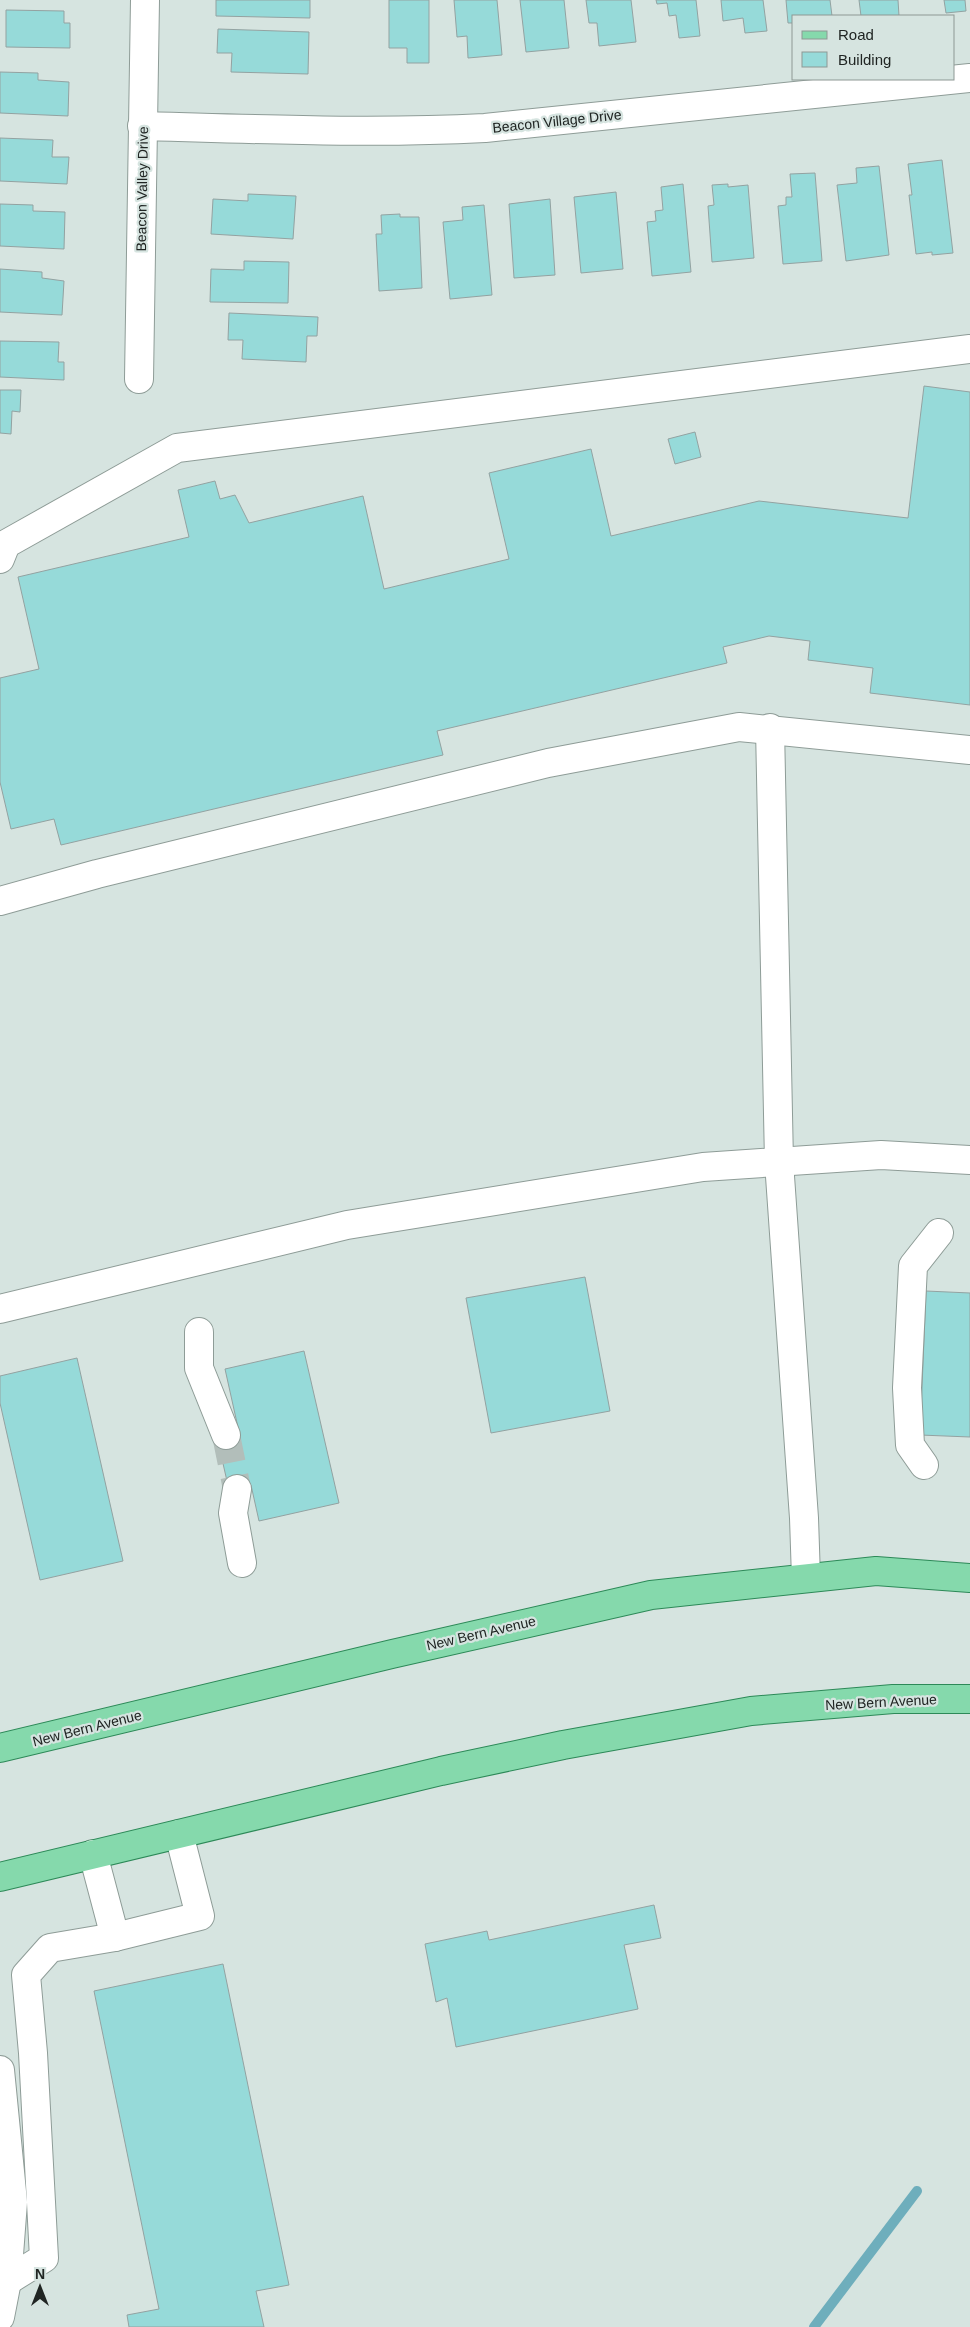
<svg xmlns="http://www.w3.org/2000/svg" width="970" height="2327" viewBox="0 0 970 2327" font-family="Helvetica,sans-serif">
  <rect width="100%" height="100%" fill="#d6e4e0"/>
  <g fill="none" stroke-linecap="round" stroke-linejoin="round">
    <path stroke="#6eaebc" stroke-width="10" d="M814,2327l103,-136"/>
  </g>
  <g fill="#96dad9" stroke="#93a2a1">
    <path d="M216,0h94v18l-94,-2z"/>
    <path d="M389,0h40v63h-22v-15h-18z"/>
    <path d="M454,0h43l5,55 -34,3 -1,-22 -10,1z"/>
    <path d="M520,0h44l5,48 -43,4z"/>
    <path d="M586,0h45l5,42 -37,4 -2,-23h-8z"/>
    <path d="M656,0h40l4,36 -21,2 -3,-23 -7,1 -2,-13 -10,1z"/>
    <path d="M721,0h42l4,31 -22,2 -2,-15 -20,3z"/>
    <path d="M786,0h44l2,16h-38v7h-6z"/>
    <path d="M859,0h39l1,16h-38z"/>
    <path d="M944,0h21l1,11 -20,2z"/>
    <path d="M6,10l58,1v12h6v25l-64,-1z"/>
    <path d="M218,29l91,3 -1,42 -77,-2 1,-19h-15z"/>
    <path d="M0,72l38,1v7l31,2 -1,34 -68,-3z"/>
    <path d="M0,138l53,2 -1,17h17l-2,27 -67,-3z"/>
    <path d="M942,160l11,93 -21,2v-3l-16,2 -7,-59h3l-4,-31z"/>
    <path d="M879,166l10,89 -43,6 -9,-76 20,-2 -1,-15z"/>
    <path d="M815,173l7,88 -39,3 -5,-58 8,-1v-8h6l-2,-23z"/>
    <path d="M683,184l8,88 -39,4 -5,-54 9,-1 -1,-10 8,-1 -2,-23z"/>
    <path d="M728,184v3l20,-2 6,73 -42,4 -4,-56 6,-1 -2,-20z"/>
    <path d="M616,192l7,77 -42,4 -7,-76z"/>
    <path d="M248,194l48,2 -3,43 -82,-5 2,-35 35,2z"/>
    <path d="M550,199l5,76 -41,3 -5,-74z"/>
    <path d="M0,204l33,1v6l32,1 -1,37 -64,-3z"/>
    <path d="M484,205l8,90 -42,4 -7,-77 20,-2 -1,-13z"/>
    <path d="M400,214v3h19l3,71 -43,3 -3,-57h6l-1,-19z"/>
    <path d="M244,261l45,1 -1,41 -78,-1 1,-33 33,1z"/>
    <path d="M0,269l42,3v6l22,3 -2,34 -62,-3z"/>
    <path d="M229,313l89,4 -1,19h-10l-1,26 -64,-3 1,-19h-15z"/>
    <path d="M0,341l59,1 -1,20h6v18l-64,-3z"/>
    <path d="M924,386l46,6v313l-100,-12 3,-25 -65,-8 2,-19 -41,-5 -46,11 4,16 -290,68 6,24 -382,90 -7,-26 -43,10 -11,-47v-104l39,-9 -21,-92 171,-40 -11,-47 37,-9 5,18 15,-4 14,28 114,-27 21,93 125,-30 -20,-86 102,-24 20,87 148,-35 149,17z"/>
    <path d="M0,390h21l-1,22 -8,-1 -1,23 -11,-1z"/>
    <path d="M695,432l6,25 -26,7 -7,-25z"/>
    <path d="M585,1277l25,134 -119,22 -25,-135z"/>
    <path d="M926,1291l44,2v144l-50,-2z"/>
    <path d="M304,1351l35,152 -80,18 -8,-36 -22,5 -12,-53 22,-5 -14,-63z"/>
    <path d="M77,1358l46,203 -83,19 -40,-177v-27z"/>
    <path d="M654,1905l7,33 -37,7 14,64 -182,38 -9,-49 -11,4 -11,-58 62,-13 2,9z"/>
    <path d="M223,1964l66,321 -33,6 8,36h-135l-2,-12 32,-6 -65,-318z"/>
  </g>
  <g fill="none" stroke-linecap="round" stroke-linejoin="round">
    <path stroke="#b2beba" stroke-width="28" stroke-dasharray="28 14" stroke-linecap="butt" d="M226,1435l11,54"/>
    <defs>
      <g id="minor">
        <path d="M142,126c115,3 229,8 343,2l485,-50"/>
        <path d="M139,379l6,-379"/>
        <path d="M0,559l6,-15 171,-96 793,-99"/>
        <path d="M770,728l9,434 25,356 2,60"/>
        <path d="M0,901l97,-27 451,-111 191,-36 231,23"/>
        <path d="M0,1309l347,-84 356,-58 178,-12 89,5"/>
        <path d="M199,1332v36l27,67"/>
        <path d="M924,1465l-14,-20 -3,-57 6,-122 26,-33"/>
        <path d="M237,1489l-4,24 9,50"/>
        <path d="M93,1854l22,83"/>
        <path d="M0,2070l13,132 -6,79 -7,36"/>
        <path d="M7,2281l37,-23 -11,-205 -7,-78 24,-27 65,-11 85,-21 -21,-82"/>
      </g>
      <g id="major">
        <path d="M0,1748l392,-94 259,-59 225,-24 94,7"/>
        <path d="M0,1877l441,-106 122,-26 188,-34 142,-12h77"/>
      </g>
    </defs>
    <use href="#minor" stroke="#8e9c97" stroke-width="30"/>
    <use href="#major" stroke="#2d8958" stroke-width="30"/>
    <use href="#minor" stroke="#fff" stroke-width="28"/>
    <use href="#major" stroke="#85d9ac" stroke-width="28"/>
  </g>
  <g text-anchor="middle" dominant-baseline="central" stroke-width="4.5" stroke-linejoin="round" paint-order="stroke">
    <g font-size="14" fill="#202523" stroke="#d6e4e0">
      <text transform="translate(557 121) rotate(-6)">Beacon Village Drive</text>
      <text transform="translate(142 189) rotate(-89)">Beacon Valley Drive</text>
      <text transform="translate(481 1633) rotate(-13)">New Bern Avenue</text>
      <text transform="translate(881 1702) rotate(-3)">New Bern Avenue</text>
      <text transform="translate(87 1728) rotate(-14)">New Bern Avenue</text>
    </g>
  </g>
  <rect x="792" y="15" width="162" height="65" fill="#d6e4e0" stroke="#8d9894"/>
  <rect x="802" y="31" width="25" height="8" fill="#85d9ac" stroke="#8d9894"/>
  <text x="838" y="40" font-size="15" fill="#202523">Road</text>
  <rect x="802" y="52" width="25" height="15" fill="#96dad9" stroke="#8d9894"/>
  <text x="838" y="65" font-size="15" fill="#202523">Building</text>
  <g transform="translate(40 2287)" stroke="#d6e4e0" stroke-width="4" paint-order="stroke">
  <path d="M0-4L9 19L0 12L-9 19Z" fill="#202523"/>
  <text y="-8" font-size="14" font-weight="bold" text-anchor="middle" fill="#202523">N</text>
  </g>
</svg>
